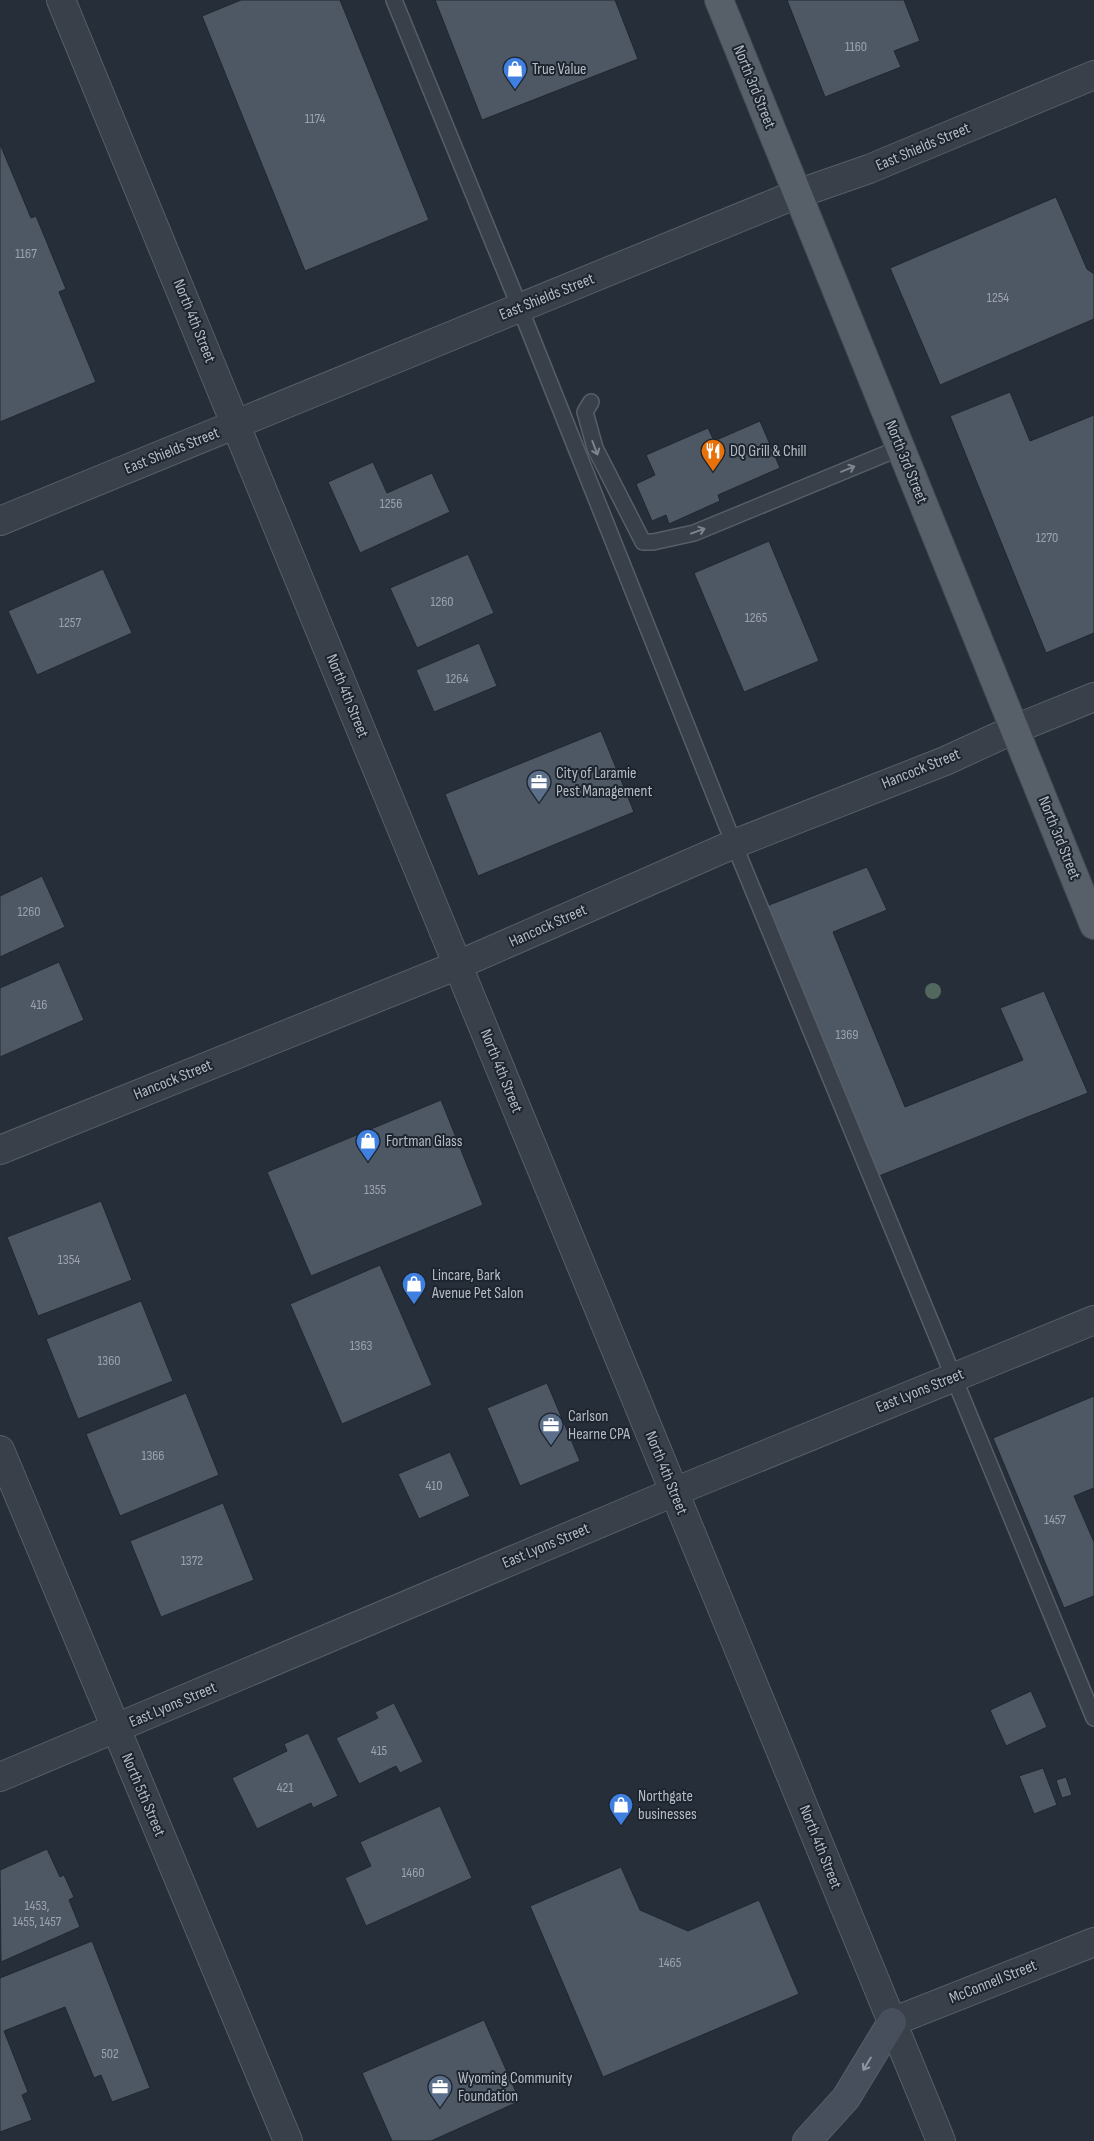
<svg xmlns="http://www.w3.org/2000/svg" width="1094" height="2141" viewBox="0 0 1094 2141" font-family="'Sofia Sans Condensed',sans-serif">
  <rect width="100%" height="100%" fill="#262e39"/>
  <g fill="#4e5864" stroke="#202730">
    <path d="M241,0h99l89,220 -124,51 -103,-255z"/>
    <path d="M435,0h180l23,59 -156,61z"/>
    <path d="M787,0h117l16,41 -26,10 7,16 -76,30z"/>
    <path d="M0,144l31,74 5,-2 30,73 -7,3 37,90 -96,40z"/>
    <path d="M1056,197l31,72 7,5v45l-154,66 -50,-117z"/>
    <path d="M1010,392l20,49 64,-26v218l-48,20 -96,-237z"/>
    <path d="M760,421l20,47 -62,27 2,6 -51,23 -3,-9 -14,6 -16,-37 19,-9 -9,-20 62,-27 6,13z"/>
    <path d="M373,462l14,31 45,-20 18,39 -90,41 -32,-71z"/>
    <path d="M769,541l50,120 -75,31 -50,-119z"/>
    <path d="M468,554l26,59 -77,35 -27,-60z"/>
    <path d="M103,569l29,64 -95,42 -29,-64z"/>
    <path d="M479,643l18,43 -63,26 -18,-42z"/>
    <path d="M601,731l33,81 -156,64 -33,-82z"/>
    <path d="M867,867l20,43 -54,22 72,175 118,-47 -23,-52 44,-17 44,102 -209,83 -115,-269z"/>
    <path d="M42,876l23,51 -65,30v-61z"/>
    <path d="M59,962l25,58 -84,37v-69z"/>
    <path d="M441,1100l42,105 -172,71 -44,-104z"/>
    <path d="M101,1201l31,79 -94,36 -31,-79z"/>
    <path d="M380,1265l52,120 -90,39 -52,-120z"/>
    <path d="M141,1301l32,80 -95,38 -32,-80z"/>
    <path d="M547,1383l33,78 -60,25 -33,-78z"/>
    <path d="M186,1393l33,82 -99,41 -34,-82z"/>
    <path d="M1094,1396v92l-20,8 20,46v54l-30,12 -71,-170z"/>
    <path d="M450,1452l20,44 -51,23 -21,-45z"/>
    <path d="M223,1503l31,77 -93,37 -31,-76z"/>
    <path d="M1031,1691l16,36 -41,19 -16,-36z"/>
    <path d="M394,1703l29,59 -23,11 -4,-7 -37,18 -23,-46 42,-20 -3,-6z"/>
    <path d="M308,1733l30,63 -25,12 -2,-5 -54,26 -25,-51 55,-27 -3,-7z"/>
    <path d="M1043,1768l14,37 -23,9 -15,-38z"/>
    <path d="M1066,1777l6,18 -10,3 -6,-18z"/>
    <path d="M440,1806l32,72 -106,48 -21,-48 26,-12 -11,-24z"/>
    <path d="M47,1849l13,28 4,-2 10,22 -5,3 11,27 -79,35 -1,-92z"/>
    <path d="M621,1867l19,43 48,21 71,-31 40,94 -196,83 -73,-171z"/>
    <path d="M92,1941l58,147 -38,14 -11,-27 -7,3 -29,-71 -61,24 24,61 -6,3 10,25 -32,12v-154z"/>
    <path d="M484,2020l36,81 -89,40h-39l-30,-68z"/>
  </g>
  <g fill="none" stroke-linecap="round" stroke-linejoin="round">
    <defs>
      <g id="service">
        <path d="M394,0l126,308 214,536 360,874"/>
        <path d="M591,402l-6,10 10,36 48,94h10l41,-9 206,-85"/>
      </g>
      <g id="minor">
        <path d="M797,194l72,-25 225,-94"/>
        <path d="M0,1150l458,-185 276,-121 211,-83 70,-32 79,-32"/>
        <path d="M0,1450l288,691"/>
        <path d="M0,1777l674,-285 420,-172"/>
        <path d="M892,2022l202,-80"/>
      </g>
      <g id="tertiary">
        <path d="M61,0l880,2141"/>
        <path d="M0,521l797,-327"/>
      </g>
      <path id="secondary" d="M807,2141l39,-43 46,-76"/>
      <path id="primary" d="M719,0l375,925"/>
    </defs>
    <use href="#service" stroke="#575e67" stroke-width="18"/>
    <use href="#minor" stroke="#575e67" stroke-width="30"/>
    <use href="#tertiary" stroke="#575e67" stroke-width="30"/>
    <use href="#secondary" stroke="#575e67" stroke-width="30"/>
    <use href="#primary" stroke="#424952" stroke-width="30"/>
    <use href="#service" stroke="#394049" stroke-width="15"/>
    <use href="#minor" stroke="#394049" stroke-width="28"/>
    <use href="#tertiary" stroke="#394049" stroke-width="28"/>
    <use href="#secondary" stroke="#484f5c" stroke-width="28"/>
    <use href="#primary" stroke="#575f69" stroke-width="28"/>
  </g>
  <circle fill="#52685f" cx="933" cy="991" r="8"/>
  <defs><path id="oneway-shaft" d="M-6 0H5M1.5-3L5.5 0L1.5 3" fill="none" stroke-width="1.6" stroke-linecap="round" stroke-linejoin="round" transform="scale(1.25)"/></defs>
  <g stroke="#7d848d">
    <use href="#oneway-shaft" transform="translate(595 448) rotate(69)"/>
    <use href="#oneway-shaft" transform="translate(848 469) rotate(-22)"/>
    <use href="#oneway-shaft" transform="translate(698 531) rotate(-20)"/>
  </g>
  <use stroke="#8f95a0" href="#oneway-shaft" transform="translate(867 2064) rotate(121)"/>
  <defs>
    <symbol id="shop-pin" viewBox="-11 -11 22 30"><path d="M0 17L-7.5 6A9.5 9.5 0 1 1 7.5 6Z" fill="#3f7fe0" stroke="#1e252e"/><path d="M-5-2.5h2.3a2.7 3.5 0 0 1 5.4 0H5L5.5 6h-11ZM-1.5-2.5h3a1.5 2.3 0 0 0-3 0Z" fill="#fff"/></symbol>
    <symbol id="restaurant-pin" viewBox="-11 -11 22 30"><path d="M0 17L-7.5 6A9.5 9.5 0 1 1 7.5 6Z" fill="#e8710a" stroke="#1e252e"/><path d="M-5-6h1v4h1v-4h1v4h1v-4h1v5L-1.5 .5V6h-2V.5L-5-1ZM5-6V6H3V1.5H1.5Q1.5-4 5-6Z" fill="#fff"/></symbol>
    <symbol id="office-pin" viewBox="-11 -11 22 30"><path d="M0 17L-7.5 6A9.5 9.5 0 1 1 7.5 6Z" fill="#5c6f8a" stroke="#1e252e"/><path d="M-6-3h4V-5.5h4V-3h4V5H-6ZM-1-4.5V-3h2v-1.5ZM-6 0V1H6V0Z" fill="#fff"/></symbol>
  </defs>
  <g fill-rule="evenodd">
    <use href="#shop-pin" x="501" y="55" width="28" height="38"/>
    <use href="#restaurant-pin" x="699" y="437" width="28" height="38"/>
    <use href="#office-pin" x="525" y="768" width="28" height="38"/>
    <use href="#shop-pin" x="354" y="1127" width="28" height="38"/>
    <use href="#shop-pin" x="400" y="1270" width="28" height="38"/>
    <use href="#office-pin" x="537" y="1411" width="28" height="38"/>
    <use href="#shop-pin" x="607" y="1791" width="28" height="38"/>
    <use href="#office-pin" x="426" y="2073" width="28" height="38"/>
  </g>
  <g text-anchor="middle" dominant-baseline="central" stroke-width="4" stroke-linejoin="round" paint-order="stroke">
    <g font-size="14" fill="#9ba2ad">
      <text x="856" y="46">1160</text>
      <text x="315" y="118">1174</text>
      <text x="26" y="253">1167</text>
      <text x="998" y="297">1254</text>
      <text x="391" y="503">1256</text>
      <text x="1047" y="537">1270</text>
      <text x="442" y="601">1260</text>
      <text x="756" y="617">1265</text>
      <text x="70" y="622">1257</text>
      <text x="457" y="678">1264</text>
      <text x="29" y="911">1260</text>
      <text x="39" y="1004">416</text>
      <text x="847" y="1034">1369</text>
      <text x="375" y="1189">1355</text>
      <text x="69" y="1259">1354</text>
      <text x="361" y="1345">1363</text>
      <text x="109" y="1360">1360</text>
      <text x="153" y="1455">1366</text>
      <text x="434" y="1485">410</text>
      <text x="1055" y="1519">1457</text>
      <text x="192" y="1560">1372</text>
      <text x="379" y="1750">415</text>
      <text x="285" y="1787">421</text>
      <text x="413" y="1872">1460</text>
      <text x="37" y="1905">1453,<tspan x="37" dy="16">1455, 1457</tspan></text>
      <text x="670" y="1962">1465</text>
      <text x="110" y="2053">502</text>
    </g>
    <g font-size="16" fill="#b5bbc5" stroke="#1e252e" text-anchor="start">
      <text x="532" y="69">True Value</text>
      <text x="730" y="451">DQ Grill &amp; Chill</text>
      <text x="556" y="773">City of Laramie<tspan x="556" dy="18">Pest Management</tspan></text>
      <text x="386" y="1141">Fortman Glass</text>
      <text x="432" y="1275">Lincare, Bark<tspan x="432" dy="18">Avenue Pet Salon</tspan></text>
      <text x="568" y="1416">Carlson<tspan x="568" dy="18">Hearne CPA</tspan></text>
      <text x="638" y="1796">Northgate<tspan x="638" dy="18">businesses</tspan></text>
      <text x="458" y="2078">Wyoming Community<tspan x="458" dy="18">Foundation</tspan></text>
    </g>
    <g font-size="16" fill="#b5bbc5" stroke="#1e252e">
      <text transform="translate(754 87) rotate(68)">North 3rd Street</text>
      <text transform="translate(923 147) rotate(-23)">East Shields Street</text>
      <text transform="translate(547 297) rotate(-22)">East Shields Street</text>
      <text transform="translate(194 321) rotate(68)">North 4th Street</text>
      <text transform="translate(172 451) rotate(-22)">East Shields Street</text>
      <text transform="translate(906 462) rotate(68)">North 3rd Street</text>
      <text transform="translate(347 696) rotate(68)">North 4th Street</text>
      <text transform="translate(921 769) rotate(-22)">Hancock Street</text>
      <text transform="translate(1059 838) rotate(68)">North 3rd Street</text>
      <text transform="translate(548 926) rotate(-24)">Hancock Street</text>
      <text transform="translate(501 1071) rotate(68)">North 4th Street</text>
      <text transform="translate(173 1080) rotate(-22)">Hancock Street</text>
      <text transform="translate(920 1391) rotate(-22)">East Lyons Street</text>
      <text transform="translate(666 1473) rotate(68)">North 4th Street</text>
      <text transform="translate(546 1546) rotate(-23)">East Lyons Street</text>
      <text transform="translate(173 1705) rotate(-23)">East Lyons Street</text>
      <text transform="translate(143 1795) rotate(67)">North 5th Street</text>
      <text transform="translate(820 1847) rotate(68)">North 4th Street</text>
      <text transform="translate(993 1982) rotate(-22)">McConnell Street</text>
    </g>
  </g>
</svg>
